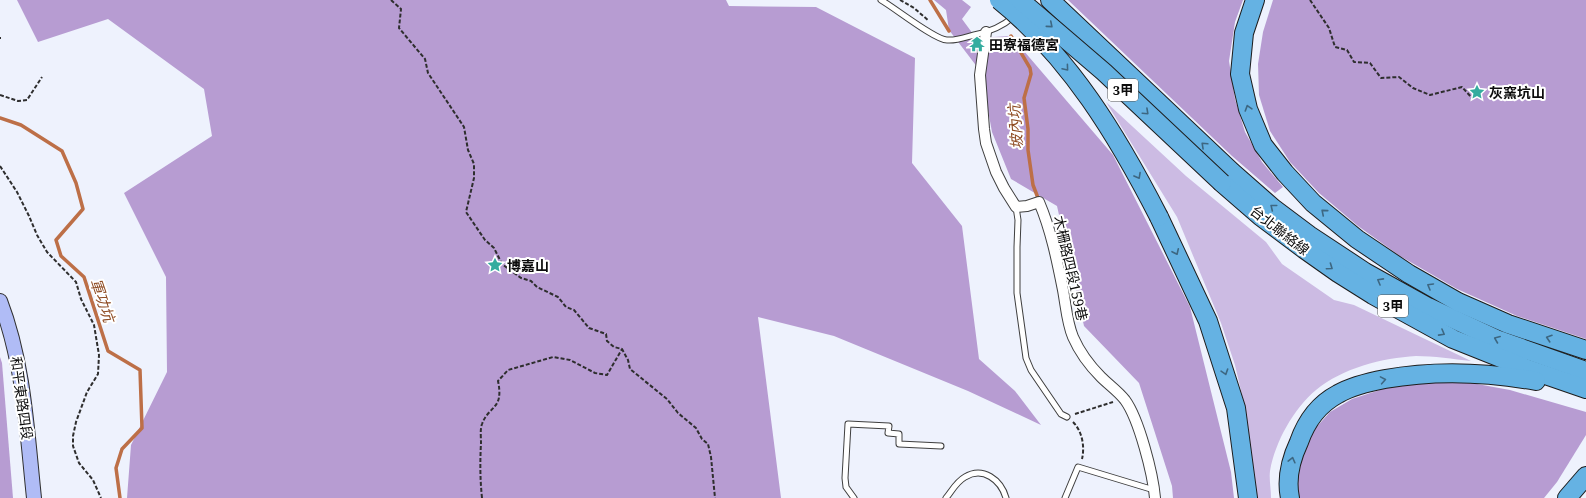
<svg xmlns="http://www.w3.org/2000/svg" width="1586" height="498" viewBox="0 0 1586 498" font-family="'Noto Serif','Noto Sans TC',serif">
  <rect width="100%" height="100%" fill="#eef2fd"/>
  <path fill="#ccbbe3" d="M1106,102l80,74 80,66 16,22 52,36 20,5 117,56c-18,-2 -37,-5 -55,-5 -34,2 -73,12 -100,34 -22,18 -41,52 -46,81 -1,8 1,18 1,27h-16l-1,-26 -9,-64 -10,-43 -14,-42 -44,-106z"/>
  <g fill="#b79cd2">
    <path d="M17,0h709l3,6 87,1 99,51 -3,105 50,63 17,133 36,32 26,34 -73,-34 -134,-55 -76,-19 23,181h-654l4,-53 36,-73 -1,-95 -42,-84 88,-57 -8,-47 -96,-70 -70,23z"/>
    <path d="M934,0h28l9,7 -9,12 14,19 35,-2 102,119 77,152 41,165 3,26h-61l-1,-12 -33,-103 -55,-57 -27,-120 -46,-27 -19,-47 -11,-60 -32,-42 -3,-20z"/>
    <path d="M1068,0h175l-8,22 -6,39 6,38 10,33 17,30 21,25 -8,6 -43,-37z"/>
    <path d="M1273,0h313v339l-69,-23 -60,-27 -57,-33 -42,-30 -39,-33 -29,-31 -20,-31 -11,-36 -1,-31 5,-32z"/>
    <path d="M0,357l2,6 11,135h-13z"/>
    <path d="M1423,382h43l44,8 76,22v23l-29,47 -13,16h-247l-1,-16 7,-30 10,-21 17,-19 22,-13 37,-12z"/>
  </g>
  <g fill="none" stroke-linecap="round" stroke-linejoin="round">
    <g stroke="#bd6f47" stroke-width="3.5">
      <path d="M930,0l19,31"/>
      <path d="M1011,36l19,32 1,6 -7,24 4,31v21l5,35 5,13"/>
      <path d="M0,118l21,7 41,26 14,32 7,26 -27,31 5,16 23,21 24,74 32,19 2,58 -20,21 -6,19 4,30"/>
    </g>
    <defs>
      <g id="lane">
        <path d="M881,0c14,8 54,40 66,40 9,1 19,-3 27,-5 15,-3 28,-8 39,-18"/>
        <path d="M1016,207l2,13 -1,27v46l9,65 5,12 30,44 6,3"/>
        <path d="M854,498l-8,-11 -1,-9 3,-54 41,2 -1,7 11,1v10l42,2"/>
        <path d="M946,498c6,-7 10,-16 19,-21 18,-11 36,3 41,21"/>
        <path d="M1065,498l13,-31 76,23"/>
      </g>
      <path id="street" d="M986,32l-6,43 4,54 2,14 10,29 8,16 12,19 11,-1 12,-4c12,28 18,58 24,88 3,16 4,33 10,47 7,16 16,28 28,40 8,8 17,14 24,23 14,19 28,74 30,98"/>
      <path id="secondary" d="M0,301c24,62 27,131 34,197"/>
      <g id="highway">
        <path d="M1050,0l182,172 41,36 36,27 56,37 63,35 68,32 90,32"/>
        <path d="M1255,0l-11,33 -4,41 8,35 15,36 22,28 28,30 44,36 52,35 49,28 50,22 78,26"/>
        <path d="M1222,183l38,33 44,33 34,24 35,22 80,44 75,30 58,20"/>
        <path d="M1159,217l49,104 28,87 12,90"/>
        <path d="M1290,498c-4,-19 1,-39 9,-56 7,-20 20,-38 39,-48 14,-8 31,-12 47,-15 50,-9 101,-7 151,2"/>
        <path d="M1567,498l19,-22"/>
      </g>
    </defs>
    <use href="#lane" stroke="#3f3f3f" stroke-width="7"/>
    <use href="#street" stroke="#3f3f3f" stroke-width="12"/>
    <use href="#secondary" stroke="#2e2e2e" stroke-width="16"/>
    <use href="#highway" stroke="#1d1d1d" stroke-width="20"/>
    <g stroke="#2e2e2e" stroke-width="2" stroke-dasharray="4 2" stroke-linecap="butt">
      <path d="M391,0l10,9 -2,19 26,31 3,14 36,54 4,23 6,14v14l-8,34 19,28 9,8 8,16 19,14 10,3 6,6 21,10 8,10 8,3 15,18 17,6 1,7 7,6 8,2 6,11 2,9 37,30 11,14 18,15 6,11 6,5 3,13 4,41"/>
      <path d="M900,0l14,8 15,13"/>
      <path d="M1310,0l19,28 6,19 12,3 7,12 16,1 11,15 18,-1 14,11 17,7 32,-8 10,11"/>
      <path d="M0,37v2"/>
      <path d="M0,95l18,6 9,-1 15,-23"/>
      <path d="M0,166l17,26 12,24 8,19 10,17 29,30 5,17 13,26 5,30 -1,19 -11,18 -11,30 -3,14v10l6,17 14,17 8,18"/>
      <path d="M1075,414l38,-12"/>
      <path d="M1073,422c9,9 12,24 9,37"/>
      <path d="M482,498c-2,-19 -2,-37 -1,-55 0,-6 -1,-14 1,-19 7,-19 22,-14 16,-43l10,-11 45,-13 17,3 25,13 12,2 15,-26"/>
    </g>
    <use href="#lane" stroke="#fff" stroke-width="5"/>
    <use href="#street" stroke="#fff" stroke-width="10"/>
    <use href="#secondary" stroke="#b0bcf6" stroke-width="14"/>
    <use href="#highway" stroke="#65b2e3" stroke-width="18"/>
    <defs>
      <g id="highway-bridge">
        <path d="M999,0c71,57 119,137 160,217"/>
        <path d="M1020,0l84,72 118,111"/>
      </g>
    </defs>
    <use href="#highway-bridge" stroke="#1d1d1d" stroke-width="20" stroke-linecap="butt"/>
    <use href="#highway-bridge" stroke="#65b2e3" stroke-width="18"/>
  </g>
  <defs><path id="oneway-chevron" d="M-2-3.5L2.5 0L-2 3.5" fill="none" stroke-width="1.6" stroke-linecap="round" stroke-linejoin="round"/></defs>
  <g stroke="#3d6782">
    <use href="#oneway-chevron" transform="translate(1050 25) rotate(40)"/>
    <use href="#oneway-chevron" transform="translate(1066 68) rotate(50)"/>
    <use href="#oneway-chevron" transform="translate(1248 108) rotate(-107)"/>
    <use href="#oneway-chevron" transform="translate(1146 112) rotate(43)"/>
    <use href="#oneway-chevron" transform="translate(1204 145) rotate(-137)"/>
    <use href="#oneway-chevron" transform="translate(1138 176) rotate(61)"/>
    <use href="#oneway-chevron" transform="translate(1273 207) rotate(-141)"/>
    <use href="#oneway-chevron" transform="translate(1324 212) rotate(-140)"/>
    <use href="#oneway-chevron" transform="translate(1176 252) rotate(65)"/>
    <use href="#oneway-chevron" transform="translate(1330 267) rotate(35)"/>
    <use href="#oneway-chevron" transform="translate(1380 281) rotate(-151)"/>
    <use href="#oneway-chevron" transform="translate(1430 286) rotate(-150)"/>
    <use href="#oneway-chevron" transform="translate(1442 333) rotate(29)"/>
    <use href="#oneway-chevron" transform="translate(1549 338) rotate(-162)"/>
    <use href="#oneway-chevron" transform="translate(1497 339) rotate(-158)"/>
    <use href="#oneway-chevron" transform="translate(1225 372) rotate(72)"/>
    <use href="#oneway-chevron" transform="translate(1383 380) rotate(-10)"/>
    <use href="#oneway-chevron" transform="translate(1292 460) rotate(-76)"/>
  </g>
  <defs>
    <symbol id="temple-bare" viewBox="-9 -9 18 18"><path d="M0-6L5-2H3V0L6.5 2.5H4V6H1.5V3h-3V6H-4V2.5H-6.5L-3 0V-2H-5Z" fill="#35ac9f" stroke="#fff" stroke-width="2.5" paint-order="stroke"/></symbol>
    <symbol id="sight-bare" viewBox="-9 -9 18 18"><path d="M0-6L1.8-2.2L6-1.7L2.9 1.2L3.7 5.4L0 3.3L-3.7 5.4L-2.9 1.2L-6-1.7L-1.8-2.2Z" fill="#35ac9f" stroke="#fff" stroke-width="2.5" paint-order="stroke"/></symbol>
  </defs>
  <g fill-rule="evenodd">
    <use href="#temple-bare" x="966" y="33" width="22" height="22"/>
    <use href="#sight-bare" x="1466" y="81" width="22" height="22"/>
    <use href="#sight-bare" x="484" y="254" width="22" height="22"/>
  </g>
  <g text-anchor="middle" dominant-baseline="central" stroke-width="4" stroke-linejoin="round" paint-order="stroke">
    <g fill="#fff" stroke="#555" stroke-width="1">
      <rect x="1108" y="79" width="30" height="22" rx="3"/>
      <rect x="1378" y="295" width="30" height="22" rx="3"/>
    </g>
    <g font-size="13" font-weight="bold" fill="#0c0c0c">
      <text x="1123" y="90">3甲</text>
      <text x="1393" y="306">3甲</text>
    </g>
    <g font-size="14" font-weight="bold" fill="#0c0c0c" stroke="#fff" text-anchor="start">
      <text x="989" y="44">田寮福德宮</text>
      <text x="1489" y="92">灰窯坑山</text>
      <text x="507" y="265">博嘉山</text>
    </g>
    <g font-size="14" fill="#0c0c0c" stroke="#fff">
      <text transform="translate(1280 230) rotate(38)">台北聯絡線</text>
      <text transform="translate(1071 268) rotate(77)">木柵路四段159巷</text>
      <text transform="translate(22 398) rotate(82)">和平東路四段</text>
    </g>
    <g font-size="15" font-style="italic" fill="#8f4c24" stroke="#fff">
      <text transform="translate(1015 127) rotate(-94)">坡內坑</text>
      <text transform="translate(103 300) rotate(71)">軍功坑</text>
    </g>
  </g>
</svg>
